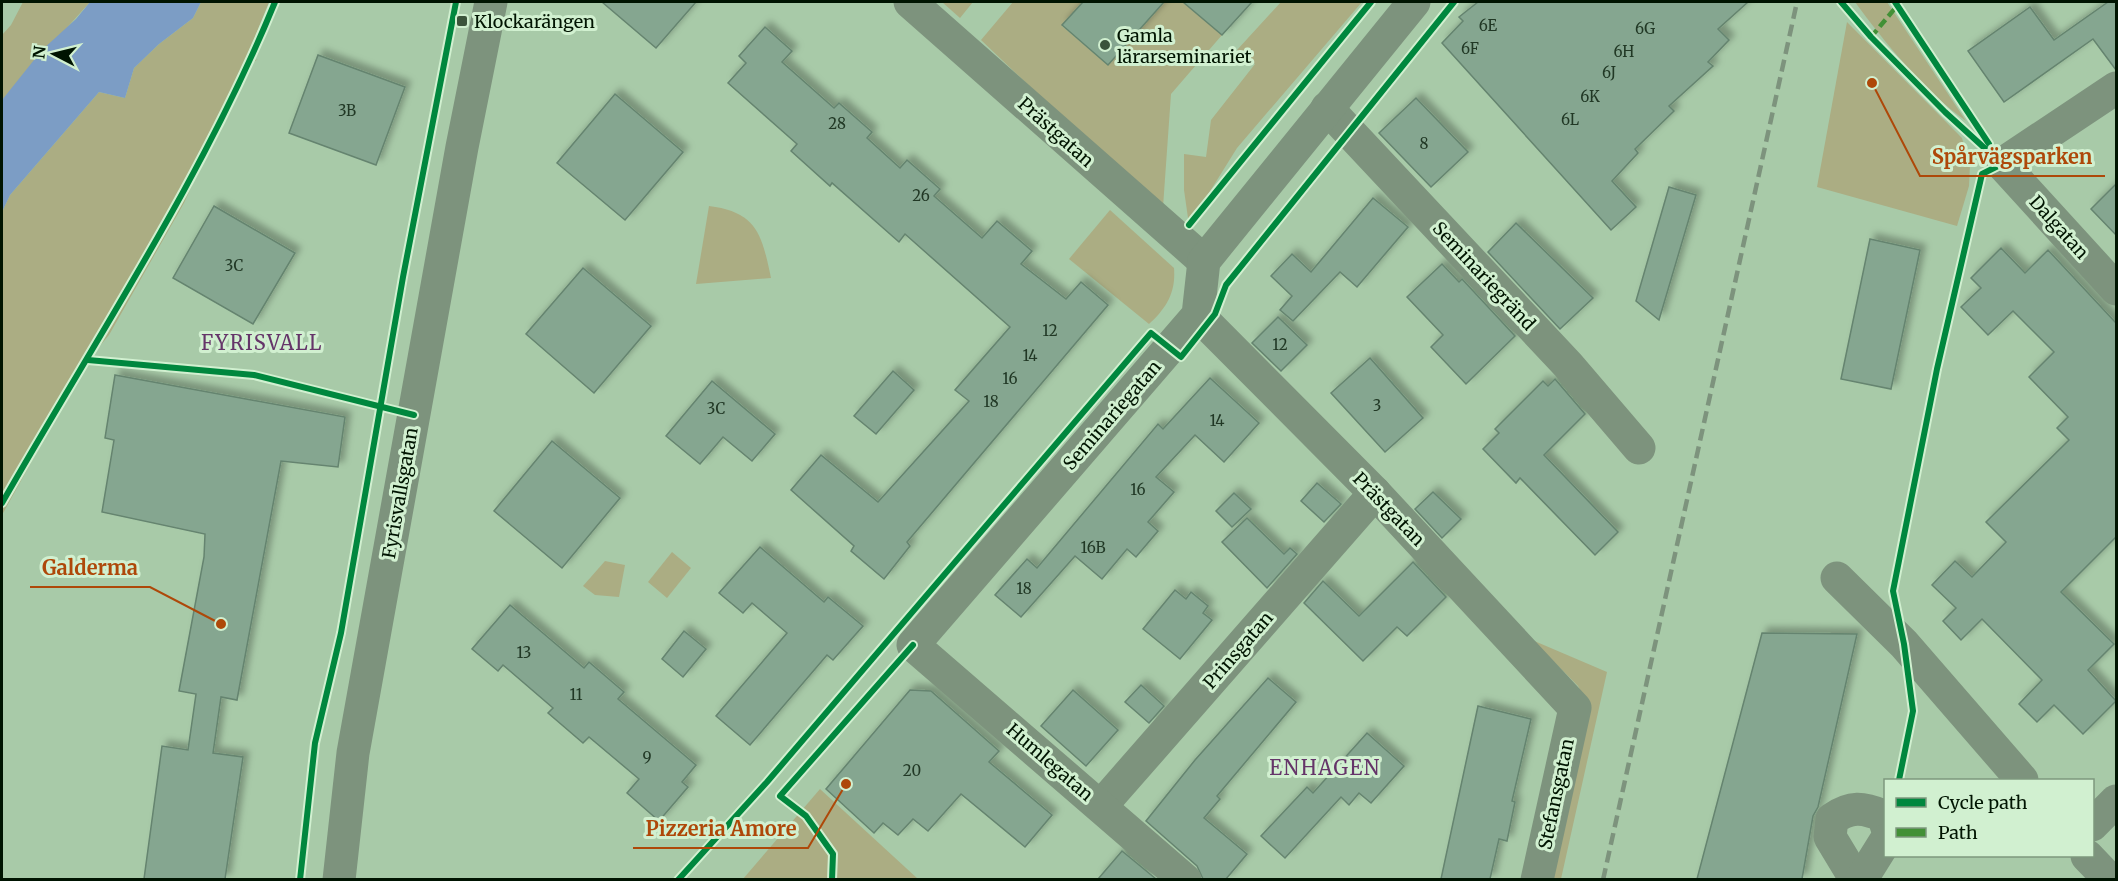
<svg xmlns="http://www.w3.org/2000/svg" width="2118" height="881" viewBox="0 0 2118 881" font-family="Merriweather,serif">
  <defs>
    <filter id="shadow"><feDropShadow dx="5.5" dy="-5.5" stdDeviation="3" flood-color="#0004"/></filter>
  </defs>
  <rect width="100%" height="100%" fill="#a8caa8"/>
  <g fill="#abad83">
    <path d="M23,2h67l-88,98v-65l9,-10z"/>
    <path d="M201,2h68l-25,62 14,-5 -9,6 -15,29 -50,109 -75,132 -21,25 -86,155v-303l8,-17 89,-103 26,6 9,-30 25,-24 34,-26z"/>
    <path d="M942,2h31l-13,16z"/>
    <path d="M1013,2h70l-21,24 46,39 56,-63h42l-9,11 25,22 -51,59 -8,113 -19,-12 -163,-155z"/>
    <path d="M1281,2h81l-125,146 -48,77 -5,-35v-36l22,3 5,-37 44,-56 -18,-14z"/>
    <path d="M1855,2h32l79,119c-41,-29 -81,-78 -111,-119z"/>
    <path d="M1847,22l115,116 8,27 -1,21 -12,40 -140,-39z"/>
    <path d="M709,206c48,6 53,29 62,72l-75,6z"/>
    <path d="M1110,210l64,58c2,25 -8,40 -25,56l-80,-65z"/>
    <path d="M672,552l19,16 -24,30 -19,-16z"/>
    <path d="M605,561l20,4 -6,32 -24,-2 -12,-9z"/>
    <path d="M1532,640l75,32 -46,207h-8l32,-178 -7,-15z"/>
    <path d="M820,789l98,90h-175z"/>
  </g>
  <path fill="#7c9dc5" d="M90,2h111l-8,16 -34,26 -25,24 -9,30 -26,-6 -89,103 -8,17v-112l40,-50 34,-31z"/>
  <g fill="#85a690" stroke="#65846f" stroke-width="1.5" filter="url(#shadow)">
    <path d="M602,2h94l-40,46z"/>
    <path d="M1083,2h81l-56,63 -46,-40z"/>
    <path d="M1183,2h69l-30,33z"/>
    <path d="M1478,2h270l-30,27 11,11 -21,22 5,4 -44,40 5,5 -39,38 3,4 -26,28 24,26 -25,23 -169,-187 21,-22 -4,-4z"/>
    <path d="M2108,2h8v68l-23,-31 -89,63 -36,-51 62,-44 24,33z"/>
    <path d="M765,27l27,24 -10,11 52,46 5,-5 33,29 -5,6 33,30 7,-8 33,29 -6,7 48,42 15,-17 35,30 -11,13 45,35 15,-17 27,23 -201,237 3,4 -26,33 -33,-28 3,-5 -63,-56 30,-35 57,47 91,-101 -14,-11 55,-63 -105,-93 -6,8 -67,-59 -2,3 -39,-35 6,-7 -69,-61 18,-20 -7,-7z"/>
    <path d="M318,55l87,32 -29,78 -87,-32z"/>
    <path d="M615,94l68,58 -58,68 -68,-57z"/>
    <path d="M1416,98l52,54 -37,35 -52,-54z"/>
    <path d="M2116,184v51l-25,-26z"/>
    <path d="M1669,187l27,8 -37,125 -23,-19z"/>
    <path d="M1373,198l35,29 -51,60 -17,-15 -47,49 -13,-11 12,-14 -21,-20 21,-22 19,18z"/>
    <path d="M214,206l81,47 -42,71 -80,-46z"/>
    <path d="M1516,223l77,75 -33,31 -72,-77z"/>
    <path d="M1870,239l50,11 -29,139 -50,-10z"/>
    <path d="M2001,248l24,25 23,-23 68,73v214l-55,55 53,52 -26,26 28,31 -33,33 -29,-29 -17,17 -18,-18 23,-24 -60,-61 -21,21 -18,-19 13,-13 -24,-23 23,-24 17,16 34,-35 -20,-20 83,-82 -12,-12 11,-11 -39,-40 25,-25 -41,-41 -25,24 -27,-28 20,-19 -10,-10z"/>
    <path d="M1442,264l17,18 3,-3 53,57 -49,48 -35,-37 12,-12 -36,-38z"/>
    <path d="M583,268l68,58 -57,67 -68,-59z"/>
    <path d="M1278,317l29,28 -26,26 -29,-28z"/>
    <path d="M1370,358l53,60 -38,34 -54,-59z"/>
    <path d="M893,371l21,19 -38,44 -22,-18z"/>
    <path d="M115,375l230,42 -7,50 -57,-6 -44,239 -16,-3 -8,56 30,4 -18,122h-81l18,-133 26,4 8,-56 -17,-3 25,-134 1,-23 -103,-22 12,-72 -9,-2z"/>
    <path d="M1210,378l49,45 -35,39 -29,-27 -39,42 18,15 -26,30 10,9 -22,26 -9,-8 -25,30 -27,-23 -54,61 -26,-22 32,-36 10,9 121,-144 5,5z"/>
    <path d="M1555,379l30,35 -41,41 74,77 -23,23 -75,-77 -4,5 -33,-34 16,-16 -4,-4 48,-48 5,5z"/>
    <path d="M712,381l63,53 -23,27 -29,-24 -23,27 -34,-28z"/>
    <path d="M552,441l68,57 -58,70 -68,-57z"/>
    <path d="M1317,483l24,21 -17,18 -23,-21z"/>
    <path d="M1433,492l28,27 -19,19 -27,-29z"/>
    <path d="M1234,493l17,16 -19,18 -16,-16z"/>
    <path d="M1247,518l37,36 6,-6 7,6 -30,34 -45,-46z"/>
    <path d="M760,547l64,55 4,-5 35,29 -30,34 -6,-5 -77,90 -34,-29 71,-83 -35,-30 -9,10 -24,-20z"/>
    <path d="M1413,562l33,35 -39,39 -10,-9 -34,34 -59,-58 19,-22 36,35z"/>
    <path d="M1175,590l11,9 5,-7 17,14 -5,7 9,7 -32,39 -37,-30z"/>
    <path d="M510,605l74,63 5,-6 35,30 -6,7 78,66 -14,17 6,5 -29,34 -32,-28 12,-14 -50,-42 -6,6 -35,-30 5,-5 -50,-43 -5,6 -26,-22z"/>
    <path d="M684,631l22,18 -23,28 -21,-18z"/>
    <path d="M1762,633l95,1 -39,173 -5,9 -11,63h-105z"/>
    <path d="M1268,678l28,24 -79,94 3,3 -16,19 43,36 -21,25h-23l-6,-13 -51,-45 49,-61z"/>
    <path d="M1141,685l23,21 -15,17 -24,-21z"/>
    <path d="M910,690l21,1 68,60 -10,11 63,53 -27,32 -64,-53 -33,37 -15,-12 -15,16 -15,-12 -9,10 -48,-44z"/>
    <path d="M1073,690l45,40 -32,36 -45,-40z"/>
    <path d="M1478,706l53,13 -19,82 3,1 -8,39 -8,-2 -9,40h-49z"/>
    <path d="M1367,733l37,33 -33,37 -12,-10 -10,12 -8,-8 -56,61 -24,-22 46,-49 6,6z"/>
    <path d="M1122,851l34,28h-58z"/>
  </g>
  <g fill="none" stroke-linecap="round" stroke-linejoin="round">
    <g stroke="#7d937d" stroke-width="33">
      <path d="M910,2l294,259"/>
      <path d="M2116,88l-114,76 114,125"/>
      <path d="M1327,108l241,257 71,83"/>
      <path d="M1198,315l177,178 200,215 -38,172"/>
      <path d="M1837,578l67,66 118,136"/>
      <path d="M1101,806l274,-313"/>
      <path d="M2092,825l24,-24"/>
      <path d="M2087,856l23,24"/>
      <path d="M339,880l14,-127 109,-606 29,-145"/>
      <path d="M1185,880l-272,-235 285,-330 6,-54 210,-259"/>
      <path d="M1856,880l-26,-43 2,-18c19,-13 30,-12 52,-3l2,9"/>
      <path d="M1861,880l25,-40"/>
    </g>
    <path stroke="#7d937d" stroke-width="4.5" stroke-dasharray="12 6" stroke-linecap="butt" d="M1603,880l194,-878"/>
    <path stroke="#429036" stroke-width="4.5" stroke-dasharray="9 4.5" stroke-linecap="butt" d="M1871,37l26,-31"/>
    <defs>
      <g id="cycleway">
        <path d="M1841,2l30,35 74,75 57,52 -20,10 -45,195 -44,222 11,53 9,67 -14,69"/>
        <path d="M1895,2l94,142"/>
        <path d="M1189,225l182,-223"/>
        <path d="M88,360l166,15 160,40"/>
        <path d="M2,503c94,-165 201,-325 273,-501"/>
        <path d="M300,880l15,-137 26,-110 62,-356 53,-275"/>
        <path d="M678,880l89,-98 384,-449 30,24 34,-43 11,-29 228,-283"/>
        <path d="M832,880l1,-26 -27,-38 -26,-20 133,-151"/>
      </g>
    </defs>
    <use href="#cycleway" stroke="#d1f0d0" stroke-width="10"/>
    <use href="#cycleway" stroke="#00873e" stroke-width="6"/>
  </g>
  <g fill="#3b543b" stroke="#d1f0d0" stroke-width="2">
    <rect x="456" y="15" width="12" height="12" rx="3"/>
    <circle cx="1105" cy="45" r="6"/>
  </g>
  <g text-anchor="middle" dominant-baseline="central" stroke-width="6" stroke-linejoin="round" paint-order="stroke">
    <g font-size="15" fill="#213825">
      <text x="1488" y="25">6E</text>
      <text x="1645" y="28">6G</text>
      <text x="1470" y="48">6F</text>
      <text x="1624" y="51">6H</text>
      <text x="1609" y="72">6J</text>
      <text x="1590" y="96">6K</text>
      <text x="347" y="110">3B</text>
      <text x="1570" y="119">6L</text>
      <text x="837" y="123">28</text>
      <text x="1424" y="143">8</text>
      <text x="921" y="195">26</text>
      <text x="234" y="265">3C</text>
      <text x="1050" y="330">12</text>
      <text x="1280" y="344">12</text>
      <text x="1030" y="355">14</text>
      <text x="1010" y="378">16</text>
      <text x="991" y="401">18</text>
      <text x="1377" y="405">3</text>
      <text x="716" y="408">3C</text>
      <text x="1217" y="420">14</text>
      <text x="1138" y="489">16</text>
      <text x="1093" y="547">16B</text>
      <text x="1024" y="588">18</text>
      <text x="524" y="652">13</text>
      <text x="576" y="694">11</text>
      <text x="647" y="757">9</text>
      <text x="912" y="770">20</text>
    </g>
    <g font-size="18" fill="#001401" stroke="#d1f0d0" text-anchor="start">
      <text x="474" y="21">Klockarängen</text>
      <text x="1117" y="35">Gamla<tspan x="1117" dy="21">lärarseminariet</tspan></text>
    </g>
    <g font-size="18" fill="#001401" stroke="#d1f0d0">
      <text transform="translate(1056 132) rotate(42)">Prästgatan</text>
      <text transform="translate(2059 227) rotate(48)">Dalgatan</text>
      <text transform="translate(1484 276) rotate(47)">Seminariegränd</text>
      <text transform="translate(1112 415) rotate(-49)">Seminariegatan</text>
      <text transform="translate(400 493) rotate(-80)">Fyrisvallsgatan</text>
      <text transform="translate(1389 509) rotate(46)">Prästgatan</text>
      <text transform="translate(1238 650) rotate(-49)">Prinsgatan</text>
      <text transform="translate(1050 762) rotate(41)">Humlegatan</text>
      <text transform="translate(1556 794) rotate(-78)">Stefansgatan</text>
    </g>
    <g font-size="20" letter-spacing="1.5" fill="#653569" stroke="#d1f0d0">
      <text x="262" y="342">FYRISVALL</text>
      <text x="1325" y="767">ENHAGEN</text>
    </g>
  </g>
  <path fill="none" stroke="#ae4809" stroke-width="2" d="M1872 83L1920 176H2105M221 624L150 587H30M846 784L808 848H633"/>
  <g fill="#ae4809" stroke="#d1f0d0" stroke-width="2">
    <circle cx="1872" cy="83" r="6"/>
    <circle cx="221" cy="624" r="6"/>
    <circle cx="846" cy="784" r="6"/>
  </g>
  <g font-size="20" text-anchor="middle" font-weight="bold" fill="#ae4809" stroke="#d1f0d0" stroke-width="6" stroke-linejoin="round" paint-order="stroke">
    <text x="2012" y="164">Spårvägsparken</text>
    <text x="90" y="575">Galderma</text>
    <text x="721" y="836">Pizzeria Amore</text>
  </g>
  <rect width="2118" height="881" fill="none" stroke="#001401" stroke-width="6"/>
  <rect x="1884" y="779" width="210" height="78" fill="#d1f0d0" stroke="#7d987d" stroke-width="1.5"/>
  <rect x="1896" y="798" width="30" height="9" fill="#00873e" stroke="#7d987d" stroke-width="1.5"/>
  <text x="1938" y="809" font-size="18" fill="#001401">Cycle path</text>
  <rect x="1896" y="828" width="30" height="9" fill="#429036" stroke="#7d987d" stroke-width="1.5"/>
  <text x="1938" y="839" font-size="18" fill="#001401">Path</text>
  <g transform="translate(54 54) rotate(277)" stroke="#d1f0d0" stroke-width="4.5" paint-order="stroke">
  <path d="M0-4.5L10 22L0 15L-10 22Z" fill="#001401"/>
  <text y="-9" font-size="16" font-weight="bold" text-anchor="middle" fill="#001401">N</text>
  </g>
</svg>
